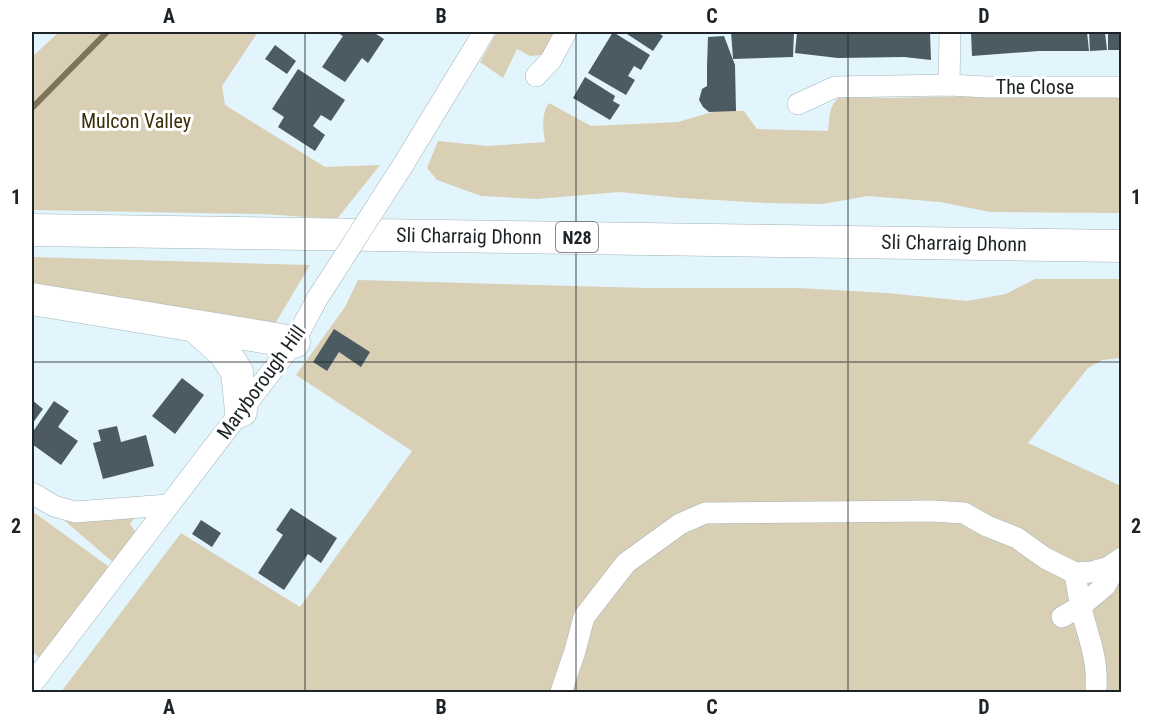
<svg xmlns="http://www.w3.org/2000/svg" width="1153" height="724" viewBox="0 0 1153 724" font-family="'Roboto Condensed',sans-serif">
  <rect width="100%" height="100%" fill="#e3f5fc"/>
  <g fill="#d9cfb4">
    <path d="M59,32h199l-36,54 3,19 100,62 55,-2 -43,54 -75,-5 -230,-4v-153z"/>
    <path d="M497,32h57l-11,23 -13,1 -13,-7 -14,29 -23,-16z"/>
    <path d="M1113,93l8,4v116l-131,-1 -50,-10 -72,-6 -45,8 -56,-1 -86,-5 -62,-6 -82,7 -56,-3 -44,-16 -10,-12 11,-27 50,5 57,-4c-2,-12 -4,-28 4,-39l42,23 87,-4 41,-12 25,1 13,18 71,2c2,-12 0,-26 12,-34l47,1z"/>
    <path d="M32,257l278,8 -43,72 -235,-42z"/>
    <path d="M1035,279h86v79l-19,2 -14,8 -60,75 93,43v206h-1060l120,-159 119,74 112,-156 -116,-76 49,-68 13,-27 289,8h151l89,5 80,8 39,-7z"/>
    <path d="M32,511l80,58 -73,89 -7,-7z"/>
    <path d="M134,518l-4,6 6,8 -21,32 -50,-43 19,1z"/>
  </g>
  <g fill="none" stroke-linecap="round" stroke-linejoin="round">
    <path stroke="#7e7558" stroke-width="6" d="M32,108l75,-76"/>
  </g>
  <g fill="#4b5b61">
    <path d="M336,32h37l11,7 -16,24 -6,-5 -17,24 -23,-15 21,-31z"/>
    <path d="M613,32l37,23 -9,15 -7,-4 -6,10 7,4 -9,15 -38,-22z"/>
    <path d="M624,32h33l6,4 -10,15z"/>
    <path d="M731,32h63l-1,25 -60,2z"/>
    <path d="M797,32h133l1,28 -27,-3 -66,1 -43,-5z"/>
    <path d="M971,32h116l2,19h-50l-67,5z"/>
    <path d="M1089,32h16l2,18 -17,1z"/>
    <rect x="1108" y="32" width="14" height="18"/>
    <path d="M724,36l11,29 1,46 -27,1 -6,-5 -4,-7 3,-11 5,-3v-20l1,-29z"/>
    <path d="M275,45l21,16 -9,13 -22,-15z"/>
    <path d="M298,69l47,31 -14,21 -10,-6 -8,11 12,9 -10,16 -37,-24 6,-10 -12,-8z"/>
    <path d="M585,77l30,19 -2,5 7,4 -10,15 -37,-22z"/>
    <path d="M334,329l36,23 -9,15 -22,-15 -12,19 -14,-9z"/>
    <path d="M182,378l22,17 -29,39 -23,-18z"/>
    <path d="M32,400l11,9 -11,15z"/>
    <path d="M54,401l15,10 -11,16 20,14 -17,24 -29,-21v-11z"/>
    <path d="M117,426l4,16 25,-7 8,31 -51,13 -10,-36 8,-2 -3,-11z"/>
    <path d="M291,508l46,30 -16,25 -13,-9 -24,36 -26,-17 25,-38 -7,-5z"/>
    <path d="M201,520l20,13 -9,14 -20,-13z"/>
  </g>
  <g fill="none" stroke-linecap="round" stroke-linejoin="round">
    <defs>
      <g id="minor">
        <path d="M536,76l15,-16 15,-28"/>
        <path d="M949,85l1,-53"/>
        <path d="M798,104l37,-17 114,-2 38,2h131l4,1"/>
        <path d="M403,165l81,-133"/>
        <path d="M32,493l22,13 21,6 93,-7"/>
        <path d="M1075,573c2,13 4,26 7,39 7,27 16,47 14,76"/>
        <path d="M1062,617l19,-11 24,-20 15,-26"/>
        <path d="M32,684l262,-342 23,-43"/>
        <path d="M561,692l14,-41 9,-34 42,-54 54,-39 25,-11 226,-2 33,2 23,13 30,12 28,20 30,15 16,-1 18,-5 13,-9"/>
      </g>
      <g id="highway">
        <path d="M32,230l1090,16"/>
        <path d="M32,299l262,43"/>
        <path d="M195,326l30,27 12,19 4,39"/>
      </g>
    </defs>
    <use href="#minor" stroke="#a2b4ba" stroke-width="22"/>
    <use href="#highway" stroke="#a2b4ba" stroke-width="33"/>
    <use href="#minor" stroke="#fff" stroke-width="21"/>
    <use href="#highway" stroke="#fff" stroke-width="32"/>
    <defs>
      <path id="minor-bridge" d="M317,299l86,-134"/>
    </defs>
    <use href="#minor-bridge" stroke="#a2b4ba" stroke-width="22" stroke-linecap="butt"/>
    <use href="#minor-bridge" stroke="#fff" stroke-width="21"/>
  </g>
  <path fill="none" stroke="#1d2326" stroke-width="1.5" stroke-opacity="0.55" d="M305,32v660M576,32v660M848,32v660M32,362h1090"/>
  <g text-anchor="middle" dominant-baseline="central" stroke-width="6" stroke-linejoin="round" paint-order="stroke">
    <rect fill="#fff" stroke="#616567" stroke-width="1.5" x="556" y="222" width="42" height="30" rx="4.5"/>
    <g font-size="18" font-weight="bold" fill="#1d2326">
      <text x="577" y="237">N28</text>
    </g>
    <g font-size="20" fill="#1d2326" stroke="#fff">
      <text x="1035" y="87">The Close</text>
      <text transform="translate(469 236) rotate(1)">Sli Charraig Dhonn</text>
      <text transform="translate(954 243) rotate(1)">Sli Charraig Dhonn</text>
      <text transform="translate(261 382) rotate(-54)">Maryborough Hill</text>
    </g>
    <g font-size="20" fill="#3b2f09" stroke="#fff">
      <text x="136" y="121">Mulcon Valley</text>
    </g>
  </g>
  <rect width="1153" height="724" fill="none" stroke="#ffffff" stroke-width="66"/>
  <rect x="33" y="33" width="1087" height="658" fill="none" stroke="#1d2326" stroke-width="2"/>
  <g font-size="20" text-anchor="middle" font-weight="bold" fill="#1d2326">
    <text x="169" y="23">A</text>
    <text x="441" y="23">B</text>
    <text x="712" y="23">C</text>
    <text x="984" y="23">D</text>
    <text x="16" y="204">1</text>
    <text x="1136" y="204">1</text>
    <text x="16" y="533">2</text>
    <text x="1136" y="533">2</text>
    <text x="169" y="714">A</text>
    <text x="441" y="714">B</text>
    <text x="712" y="714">C</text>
    <text x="984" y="714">D</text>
  </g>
</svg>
